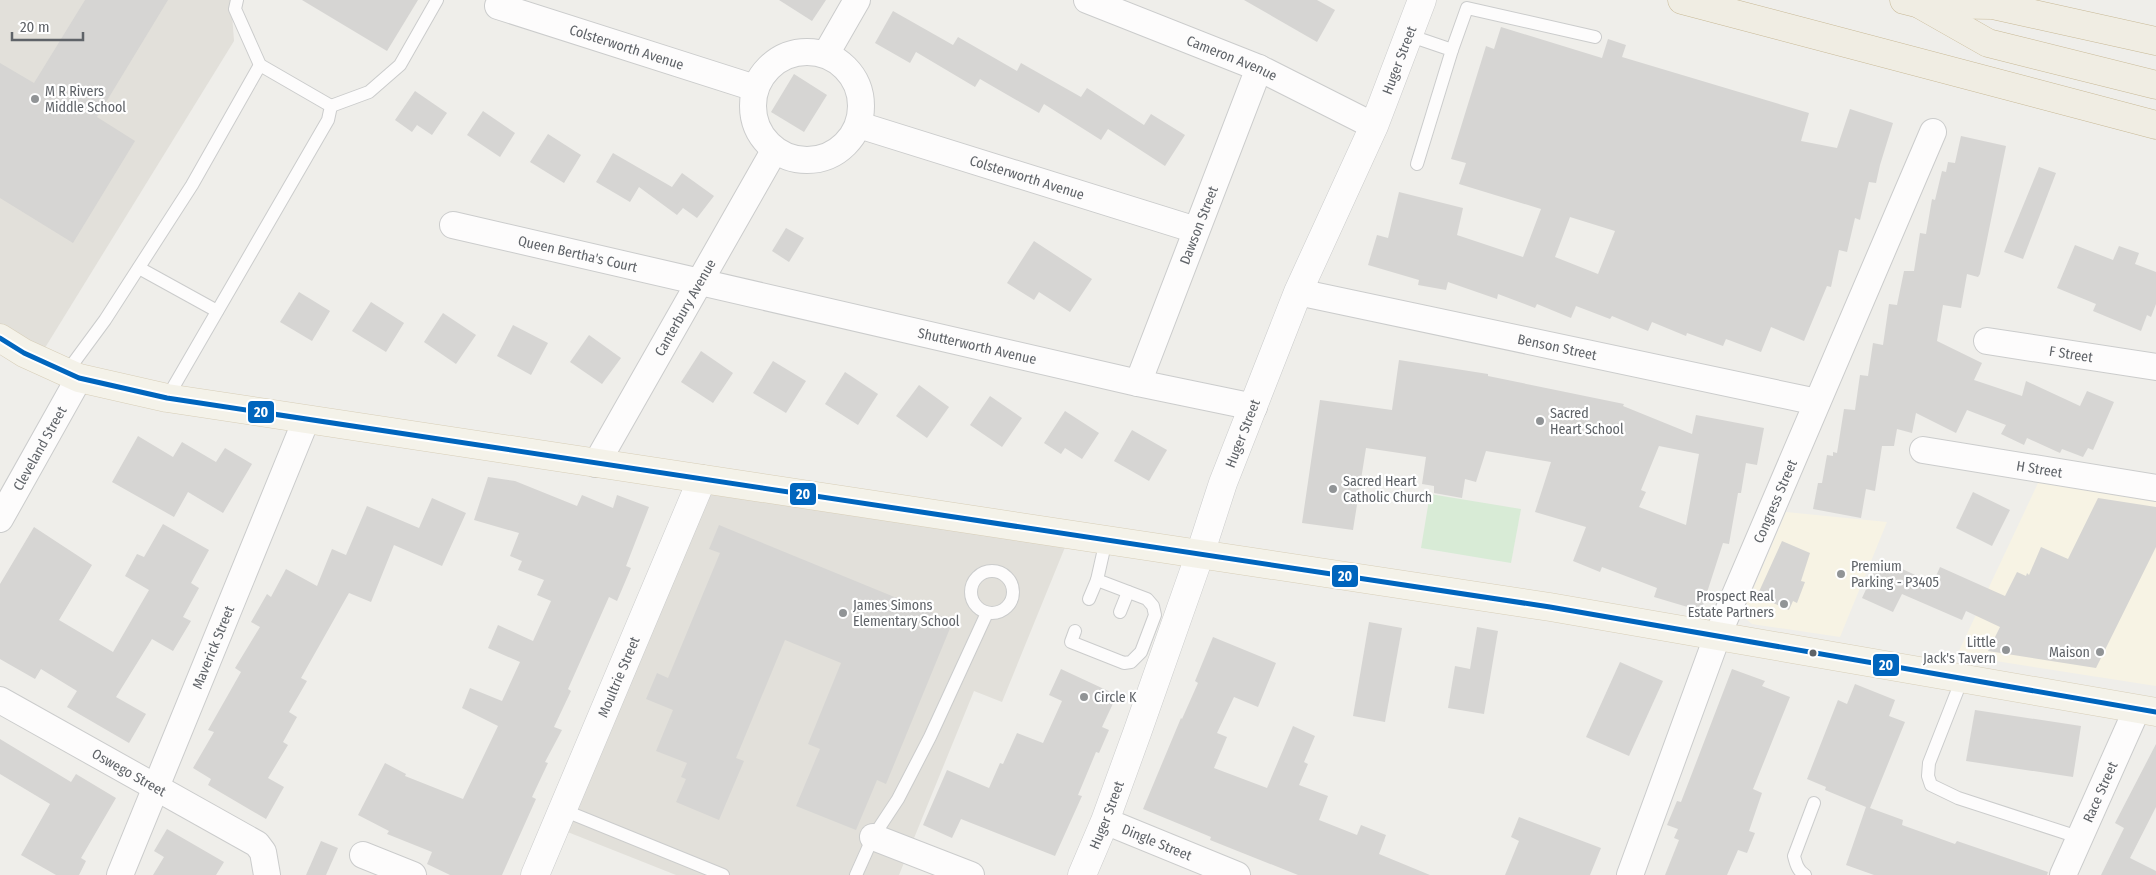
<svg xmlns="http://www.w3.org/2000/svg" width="2156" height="875" viewBox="0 0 2156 875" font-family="'Fira Sans Condensed',sans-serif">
  <rect width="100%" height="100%" fill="#efeeea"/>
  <g fill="#f7f3e4">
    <path d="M2039,481l117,19v186l-199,-31z"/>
    <path d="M1786,512l101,10 -47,115 -88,-13 -6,-5 -3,-6z"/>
  </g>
  <g fill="#e2e0da">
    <path d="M0,0h231l3,41 -191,310 -43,-26z"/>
    <path d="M702,479l368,56 -68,167 -28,-11 -75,184h-223l-116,-46z"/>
  </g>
  <path fill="#d8ebd6" d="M1430,494l91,15 -10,54 -90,-15z"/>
  <g fill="#d6d5d3" fill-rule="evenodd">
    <path d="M85,0h83l-71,117 38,24 -62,102 -73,-45v-135l34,20z"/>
    <path d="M302,0h116l-31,51z"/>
    <path d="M779,0h47l-14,21z"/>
    <path d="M1244,0h73l18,10 -18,32z"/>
    <path d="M893,11l60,34 5,-8 59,34 4,-8 60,34 6,-9 57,37 7,-11 34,21 -20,31 -57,-37 -7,11 -57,-36 -5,9 -59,-34 -5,8 -59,-35 -6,11 -35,-20z"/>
    <path d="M1501,27l101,31 6,-19 18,6 -4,12 187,56 -8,28 36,7 13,-39 43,14 -13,42 -4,18 -7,-1 -9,38 -5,-2 -8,34 -8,-2 -8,37 -4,-1 -23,55 -33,-14 -10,25 -35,-13 -3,7 -36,-13 -1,3 -34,-14 -4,9 -36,-15 -2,3 -34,-13 -5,12 -34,-14 -2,4 -37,-14 -1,5 -49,-17 -2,8 -28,-5 1,-5 -51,-15 9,-30 11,3 11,-46 64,16 -6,27 66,22 18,-48 -82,-25 7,-21 -15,-4 35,-113 8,3zM1570,217l45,14 -17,43 -43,-17z"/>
    <path d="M794,74l33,21 -23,37 -33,-20z"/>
    <path d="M415,91l32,22 -15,22 -15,-10 -5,7 -17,-12z"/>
    <path d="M483,111l32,22 -15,24 -33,-22z"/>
    <path d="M548,134l33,21 -17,28 -34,-21z"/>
    <path d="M1961,136l45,10 -26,128 -2,3 -11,-3 -6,34 -18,-3 -6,36 45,22 -8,17 48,16 4,-15 54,25 7,-15 27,11 -21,48 -5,-2 -5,9 -21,-8 -2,4 -33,-15 -3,7 -23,-11 5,-9 -39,-15 -11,23 -40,-20 -4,20 -15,-4 -3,17h-12l-7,45 -9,-2 -5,29 -48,-9 5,-26h4l5,-28 6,1v-4l4,1 7,-44 11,1 5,-35 8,1 5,-33 10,2 6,-41 8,1 7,-34h10l6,-38 6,1 6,-35 3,1 7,-29 4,1 2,-10 7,1z"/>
    <path d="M613,153l59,34 10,-14 32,23 -17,22 -14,-10 -6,7 -38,-28 -9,15 -34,-20z"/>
    <path d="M2039,167l17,6 -33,86 -19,-7z"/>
    <path d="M786,228l18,10 -15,24 -17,-11z"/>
    <path d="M1034,241l58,38 -22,33 -31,-20 -5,8 -27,-17z"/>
    <path d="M2075,245l38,15 6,-14 20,7 -4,11 21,8v32l-5,13 -4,-2 -6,16 -48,-20 3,-7 -39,-16z"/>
    <path d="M299,292l31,19 -18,30 -32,-19z"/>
    <path d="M371,302l33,21 -18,29 -34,-21z"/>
    <path d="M443,313l33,22 -20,29 -32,-22z"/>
    <path d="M513,325l35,18 -17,32 -34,-19z"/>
    <path d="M589,335l32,23 -19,26 -32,-22z"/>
    <path d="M701,351l32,22 -20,30 -32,-21z"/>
    <path d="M1399,360l89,14v2l136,28 -1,2 69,28 4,-19 68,13 -7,37 -11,-2 -5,30h-3l-9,51 -6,-1 -22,68 -47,-14 3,-9 -55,-21 -2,5 -27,-11 13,-34 -51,-15 16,-50 -65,-11 -10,31 -11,-3 -3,19 -28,-5v-7l-12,-2 4,-27 -60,-9 -13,82 -51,-7 18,-123 72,10zM1659,446l40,8 -13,71 -47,-18 7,-15 -5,-2z"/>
    <path d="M773,361l33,20 -20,32 -33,-20z"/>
    <path d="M845,372l33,22 -20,31 -33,-21z"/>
    <path d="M919,385l30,22 -22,31 -31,-22z"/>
    <path d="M990,396l32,22 -20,29 -32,-22z"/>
    <path d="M1065,411l34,22 -17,26 -17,-11 -4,6 -17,-11z"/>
    <path d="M1132,430l35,20 -18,31 -35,-20z"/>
    <path d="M138,436l35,21 9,-15 34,20 9,-14 27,16 -29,49 -35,-21 -14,25 -62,-35z"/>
    <path d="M488,477l27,4 62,25 5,-11 31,13 4,-13 32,12 -23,59 5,2 -14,33 -8,-4 -41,92 3,2 -17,36 8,3 -17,32 3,1 -16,34 4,2 -34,76h-52l-23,-11 5,-12 -45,-18 2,-3 -31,-16 27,-52 21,11 -1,2 58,23 35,-73 -36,-18 8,-20 32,13 18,-39 -32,-14 10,-23 35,16 18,-40 -14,-6 7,-15 -26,-10 4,-9 -12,-5 9,-23 -45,-13z"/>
    <path d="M1973,492l37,18 -18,36 -36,-18z"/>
    <path d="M432,498l34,15 -24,53 -48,-21 -23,57 -22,-9 -48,85 6,3 -18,31 8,5 -14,25 5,3 -20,33 16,9 -18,32 -58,-34 3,-6 -18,-11 21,-36 -6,-2 33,-58 -6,-4 25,-41 -9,-5 16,-28 4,3 15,-28 31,17 15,-37 14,6 21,-49 52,22z"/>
    <path d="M2098,498l58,9v40l-60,121 -108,-17 12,-24 -34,-16 -4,9 -60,-26 -9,18 -31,-14 18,-39 53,24 7,-16 65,29 12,-24 9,4 1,-3 2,2 12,-28 27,12z"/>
    <path d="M163,524l46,26 -18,33 8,5 -16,29 8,4 -18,30 -21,-12 -36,58 30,17 -17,29 -62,-36 10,-16 -36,-22 -6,10 -35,-20v-75l34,-57 58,38 -33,55 54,32 36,-62 -24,-14 12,-22 7,3z"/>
    <path d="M719,525l234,96 -67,163 -9,-4 -21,50 -60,-24 24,-57 -12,-5 33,-81 -56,-23 -49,118 8,3 -25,59 -43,-18 10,-23 -5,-2 6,-14 -31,-12 17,-41 -27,-11 11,-26 11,5 52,-125 -11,-4z"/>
    <path d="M1782,541l28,12 -9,28 4,1 -8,21 -4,-2 -4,9 -32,-14z"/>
    <path d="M1369,622l33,6 -17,94 -32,-6z"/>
    <path d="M1477,627l21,4 -14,83 -36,-6 7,-42 15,3z"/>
    <path d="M1213,637l63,26 -18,44 -24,-10 -17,36 10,4 -13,31 53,20 26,-62 22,10 -11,26 4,2 -9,21 29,11 -9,24 38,15 4,-10 25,10 -7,19 51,21h-132l-88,-35 1,-3 -68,-28 38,-91 1,1 16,-36 -3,-2z"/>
    <path d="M1620,662l43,19 -34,75 -43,-19z"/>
    <path d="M1061,669l56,26 -15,32 7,3 -10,23 -3,-1 -18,43 4,1 -27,60 -94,-37 -9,19 -29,-13 24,-55 42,18 11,-25 3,1 14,-31 26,10 19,-42 -13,-6z"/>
    <path d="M1732,669l33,12 -3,5 28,11 -37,92 9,4 -13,38 6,2 -8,20 -9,-3 -11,25h-62l14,-35 -5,-2 4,-9 -11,-4 10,-24 4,1z"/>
    <path d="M1855,684l40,16 -6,16 16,6 -35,86 33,12 -1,5 53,19 2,-3 91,31 -1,3h-173l-28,-10 20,-58 -41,-17 1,-3 -19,-8 31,-79 9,4z"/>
    <path d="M1975,710l106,16 -8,51 -107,-16z"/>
    <path d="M0,739l71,43 5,-8 40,24 -35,60 5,3 -7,14h-23l-35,-20 29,-51 -50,-30z"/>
    <path d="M2156,744v63l-26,51 26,13v4h-55l23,-47 -9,-5z"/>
    <path d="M1519,817l82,31 -11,27h-85l14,-34 -8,-4z"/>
    <path d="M167,829l57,33 -8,13h-63l11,-18 -10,-6z"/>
    <path d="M321,841l17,7 -12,27h-20z"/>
  </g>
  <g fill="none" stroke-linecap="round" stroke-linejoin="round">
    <defs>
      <g id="service">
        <path d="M1408,35l44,15 -35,114"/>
        <path d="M1452,50l15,-42 128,29"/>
        <path d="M331,106l38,-14 31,-27 37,-65"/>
        <path d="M139,268l78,43"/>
        <path d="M66,373l39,-53 87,-135 68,-120"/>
        <path d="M167,398l161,-278 3,-14 -71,-41 -25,-56 2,-9"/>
        <circle cx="992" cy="592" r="21"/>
        <path d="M1089,599l8,-19"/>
        <path d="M1120,612l8,-20"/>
        <path d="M1075,631l-4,11 53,21 7,-1 10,-10 14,-37 -2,-9 -6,-7 -50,-19 9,-40"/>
        <path d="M1962,679l-33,84 -1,13 3,9 27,13 120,39"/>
        <path d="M563,810l160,65"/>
        <path d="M856,875l17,-38 25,-38 32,-62 57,-124"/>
        <path d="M1805,875c-7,-4 -9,-11 -11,-19l20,-53"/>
      </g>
      <g id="minor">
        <path id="s1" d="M1087,0l172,68 115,58"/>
        <path id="s2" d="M498,6l257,82"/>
        <circle cx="807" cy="106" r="54"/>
        <path d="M826,54l31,-54"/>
        <path id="s3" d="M859,125l337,105"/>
        <path id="s4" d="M453,225l685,158 116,24"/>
        <path id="s5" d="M1298,292l519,110"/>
        <path id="s6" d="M1987,341l169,26"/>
        <path id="s7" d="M1138,383l121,-315"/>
        <path id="s8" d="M1923,450l233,38"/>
        <path id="s9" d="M596,464l178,-313"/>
        <path id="s10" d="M0,519l79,-141"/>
        <path id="s11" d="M0,700l257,144 6,8 4,23"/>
        <path id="s12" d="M1105,821l132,54"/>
        <path d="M873,837l98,38"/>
        <path d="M363,855l50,20"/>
        <path id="s13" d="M120,875l186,-455"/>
        <path id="s14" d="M1630,875l87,-238 216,-505"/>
        <path id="s15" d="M2063,875l74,-166"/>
      </g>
      <g id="tertiary">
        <path id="s16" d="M535,875l167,-396"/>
        <path id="s17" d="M1082,875l23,-54 32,-88 63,-179 23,-71 75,-191 76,-166 48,-126"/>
      </g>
      <path id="primary" d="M0,338l24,15 55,25 88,20 1383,209 606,105"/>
      <g id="motorway">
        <path d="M1682,0l474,125"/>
        <path d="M1904,0l16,4 73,1 163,36"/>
        <path d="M1921,5l67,38 168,42"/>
      </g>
    </defs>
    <use href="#service" stroke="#cbcccc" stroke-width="14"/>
    <use href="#minor" stroke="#cbcccc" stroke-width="28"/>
    <use href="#tertiary" stroke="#cbcccc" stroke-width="29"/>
    <use href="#primary" stroke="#d7ceb8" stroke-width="29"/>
    <use href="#motorway" stroke="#c8b996" stroke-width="29"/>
    <use href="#service" stroke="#fdfcfc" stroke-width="12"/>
    <use href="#minor" stroke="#fdfcfc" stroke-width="26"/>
    <use href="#tertiary" stroke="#fdfcfc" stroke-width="28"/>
    <use href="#primary" stroke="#f4f2e9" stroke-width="28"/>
    <use href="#motorway" stroke="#f0ede3" stroke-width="28"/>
    <defs>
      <path id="bus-1" d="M0,338l24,15 55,25 88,20 1383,209 606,105"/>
    </defs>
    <use href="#bus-1" stroke="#fff" stroke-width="9"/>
    <use href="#bus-1" stroke="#0065bd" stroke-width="5"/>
  </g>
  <g fill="#919496" stroke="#fff" stroke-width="2">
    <circle cx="35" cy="99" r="5"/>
    <circle cx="1540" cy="421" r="5"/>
    <circle cx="1333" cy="489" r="5"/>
    <circle cx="1841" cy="574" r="5"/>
    <circle cx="1784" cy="604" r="5"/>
    <circle cx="843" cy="613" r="5"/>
    <circle cx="2006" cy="650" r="5"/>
    <circle cx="2100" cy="652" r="5"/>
    <circle cx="1084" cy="697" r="5"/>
  </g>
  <circle fill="#5f6368" stroke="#fff" stroke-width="2" cx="1813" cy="653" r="4.5"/>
  <g text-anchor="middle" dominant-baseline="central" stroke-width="4.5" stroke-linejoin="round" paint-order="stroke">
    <g font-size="14" fill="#5f6368" stroke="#fff">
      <text stroke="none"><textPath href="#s2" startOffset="135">Colsterworth Avenue</textPath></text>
      <text stroke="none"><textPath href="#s1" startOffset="156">Cameron Avenue</textPath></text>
      <text stroke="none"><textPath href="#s17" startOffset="875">Huger Street</textPath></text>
      <text stroke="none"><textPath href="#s3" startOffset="176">Colsterworth Avenue</textPath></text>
      <text stroke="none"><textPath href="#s7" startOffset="169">Dawson Street</textPath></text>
      <text stroke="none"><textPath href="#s4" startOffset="128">Queen Bertha's Court</textPath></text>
      <text stroke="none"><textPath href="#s9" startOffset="180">Canterbury Avenue</textPath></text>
      <text stroke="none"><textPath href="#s4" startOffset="538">Shutterworth Avenue</textPath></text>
      <text stroke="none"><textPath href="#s5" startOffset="265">Benson Street</textPath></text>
      <text stroke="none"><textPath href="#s6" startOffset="85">F Street</textPath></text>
      <text stroke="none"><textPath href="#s17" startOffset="470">Huger Street</textPath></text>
      <text stroke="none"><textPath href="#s10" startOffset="81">Cleveland Street</textPath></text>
      <text stroke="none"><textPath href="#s8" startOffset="118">H Street</textPath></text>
      <text stroke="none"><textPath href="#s14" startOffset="401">Congress Street</textPath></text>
      <text stroke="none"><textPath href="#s13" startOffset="246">Maverick Street</textPath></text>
      <text stroke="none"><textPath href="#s16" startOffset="215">Moultrie Street</textPath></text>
      <text stroke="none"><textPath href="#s11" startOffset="148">Oswego Street</textPath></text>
      <text stroke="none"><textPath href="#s15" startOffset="91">Race Street</textPath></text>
      <text stroke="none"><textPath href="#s17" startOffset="65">Huger Street</textPath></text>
      <text stroke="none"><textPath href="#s12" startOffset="56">Dingle Street</textPath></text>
    </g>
    <g font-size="14" fill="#5f6368" stroke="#fff" text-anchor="start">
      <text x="45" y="91">M R Rivers<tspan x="45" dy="16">Middle School</tspan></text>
      <text x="1550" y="413">Sacred<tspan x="1550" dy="16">Heart School</tspan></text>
      <text x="1343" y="481">Sacred Heart<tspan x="1343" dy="16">Catholic Church</tspan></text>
      <text x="1851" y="566">Premium<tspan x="1851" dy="16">Parking - P3405</tspan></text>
      <text x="1774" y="596" text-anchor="end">Prospect Real<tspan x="1774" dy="16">Estate Partners</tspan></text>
      <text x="853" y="605">James Simons<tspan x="853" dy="16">Elementary School</tspan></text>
      <text x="1996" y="642" text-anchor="end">Little<tspan x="1996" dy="16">Jack's Tavern</tspan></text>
      <text x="2090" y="652" text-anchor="end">Maison</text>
      <text x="1094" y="697">Circle K</text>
    </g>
  </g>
  <g stroke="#fff" stroke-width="2">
    <rect x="247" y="400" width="28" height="24" rx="5" fill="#0065bd"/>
    <rect x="789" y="482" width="28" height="24" rx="5" fill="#0065bd"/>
    <rect x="1331" y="564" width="28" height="24" rx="5" fill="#0065bd"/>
    <rect x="1872" y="653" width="28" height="24" rx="5" fill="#0065bd"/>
  </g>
  <g font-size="14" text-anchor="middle" font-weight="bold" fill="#fff">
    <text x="261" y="417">20</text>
    <text x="803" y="499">20</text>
    <text x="1345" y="581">20</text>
    <text x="1886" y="670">20</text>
  </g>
  <path d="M12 32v8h71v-8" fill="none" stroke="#5f6368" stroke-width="2.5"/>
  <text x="20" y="32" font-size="15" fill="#5f6368" stroke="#ffffff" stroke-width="4" paint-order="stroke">20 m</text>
</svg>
